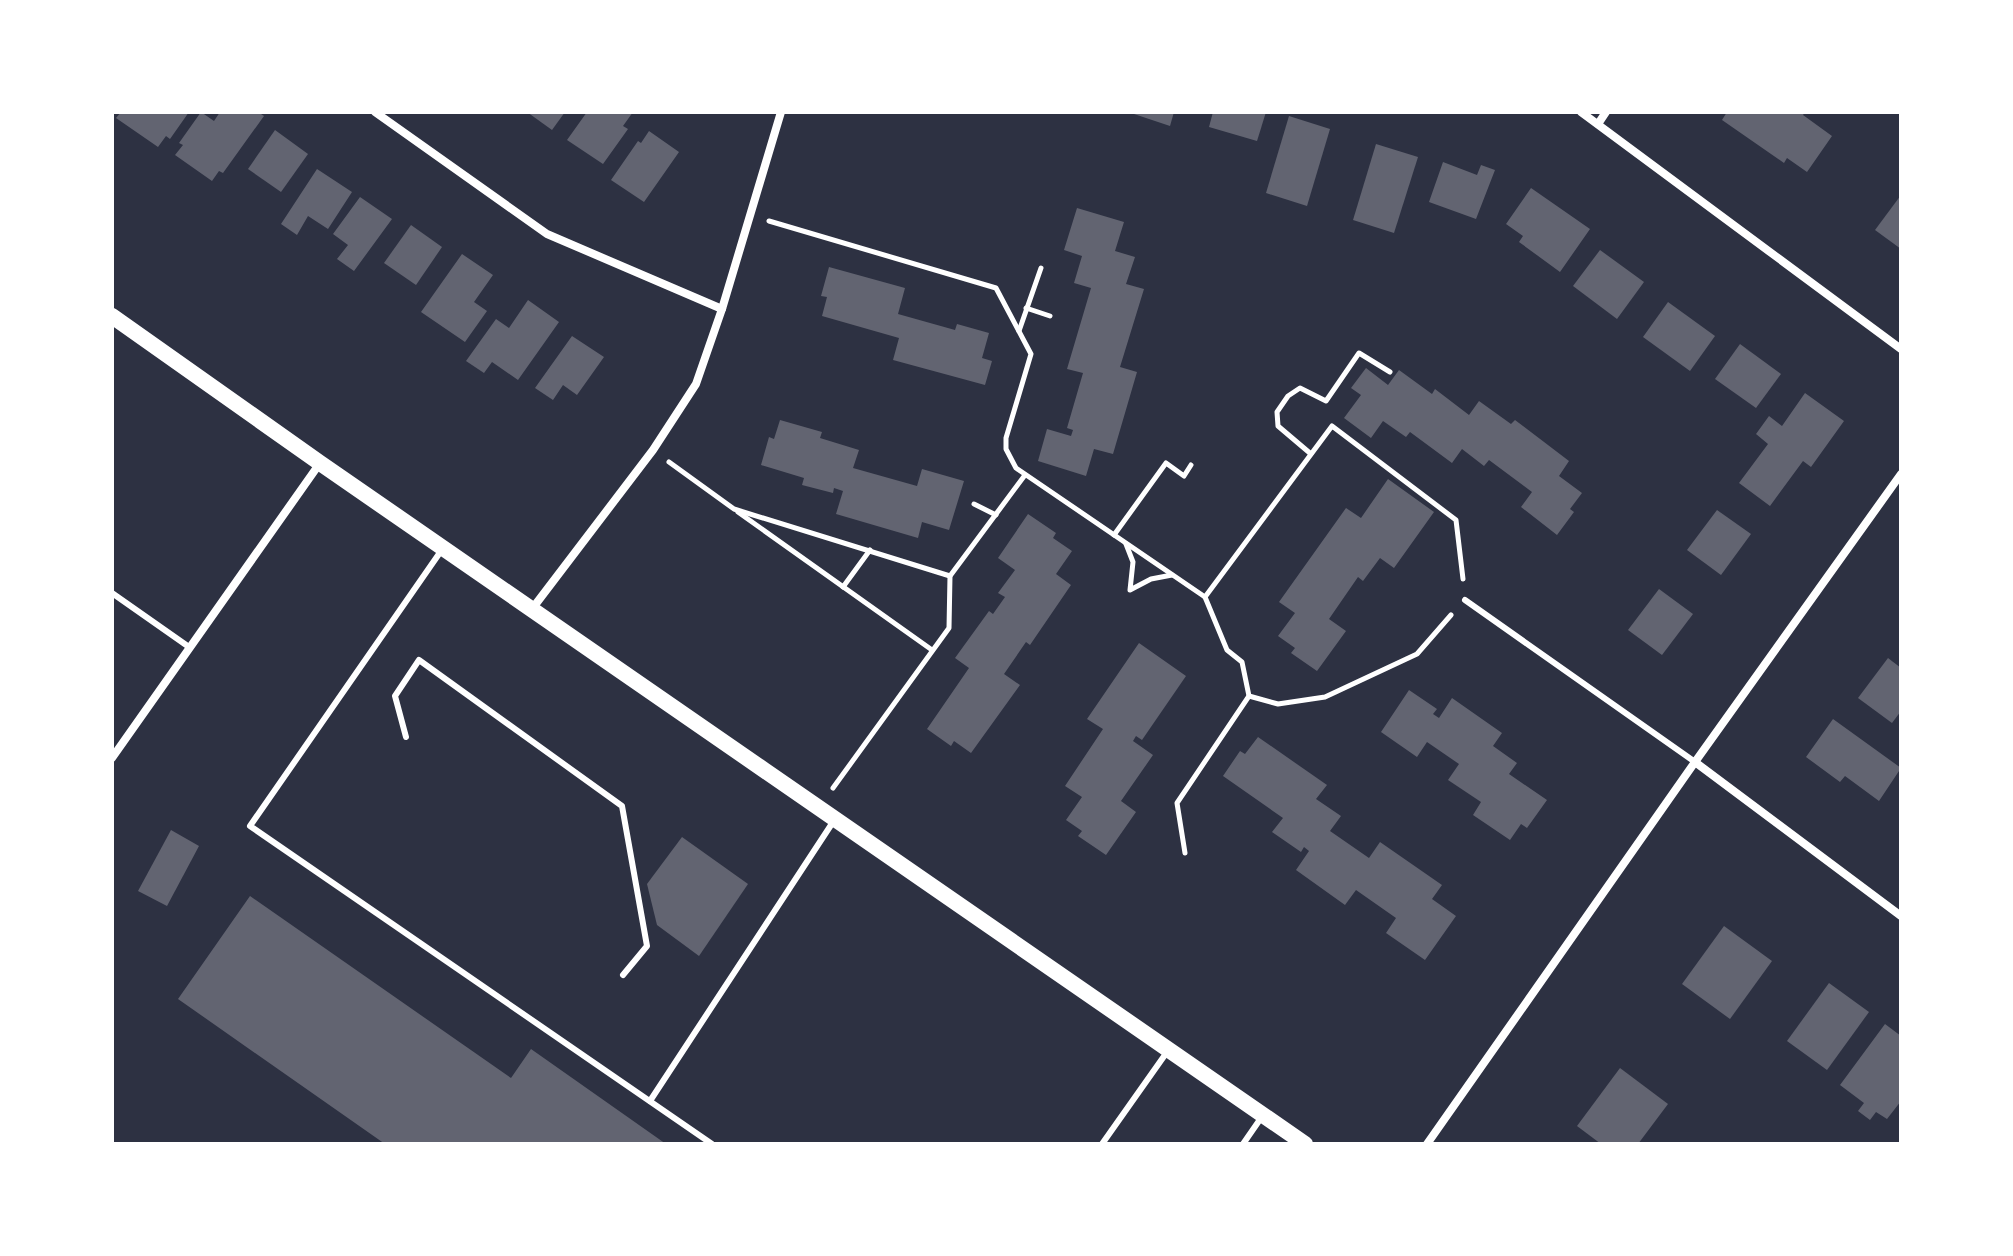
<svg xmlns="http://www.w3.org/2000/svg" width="2013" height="1256" viewBox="0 0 2013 1256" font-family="Raleway,sans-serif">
  <rect width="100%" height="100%" fill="#2d3142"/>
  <g fill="#626471">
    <path d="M121,112h68l-19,27 -4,-3 -8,11 -42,-29z"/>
    <path d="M201,112l13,9 6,-9h38l6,4 -41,57 -4,-2 -7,10 -37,-26 8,-10 -4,-2z"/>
    <path d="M527,112h38l-13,18z"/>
    <path d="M587,112h46l-10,14 5,3 -25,35 -36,-24z"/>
    <path d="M1128,112h46l-4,14z"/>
    <path d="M1213,112h53l-9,29 -48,-14z"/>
    <path d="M1727,112h78l-2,3 29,21 -25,36 -20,-14 -3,5 -62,-43z"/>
    <path d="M1289,116l41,13 -23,77 -41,-13z"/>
    <path d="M275,130l33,24 -27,38 -33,-23z"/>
    <path d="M649,131l30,21 -35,50 -33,-22 27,-39 3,2z"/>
    <path d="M1376,144l42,13 -24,76 -41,-13z"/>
    <path d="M1443,162l34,13 4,-10 14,5 -19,49 -47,-17z"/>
    <path d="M317,169l35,23 -24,37 -20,-13 -11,19 -16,-11z"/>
    <path d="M1531,188l59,41 -30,43 -41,-30 4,-6 -17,-12z"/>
    <path d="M1901,195v54l-26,-19z"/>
    <path d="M360,197l32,22 -38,52 -17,-12 11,-14 -15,-11z"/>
    <path d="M1077,208l47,14 -9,29 20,6 -9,27 18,5 -24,78 17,5 -24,82 -19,-5 -8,27 -48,-15 9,-32 24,7 2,-6 -6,-2 16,-55 -16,-4 24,-81 -17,-5 8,-27 -18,-6z"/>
    <path d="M411,225l31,22 -26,38 -32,-22z"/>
    <path d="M1600,250l44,32 -27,37 -44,-33z"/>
    <path d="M462,254l31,21 -19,27 13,9 -22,31 -44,-30z"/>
    <path d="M829,267l76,21 -7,26 57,16 2,-6 32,9 -7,25 10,3 -7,24 -92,-25 6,-22 -77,-22 5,-19 -6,-1z"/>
    <path d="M528,300l31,22 -41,58 -26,-18 -8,11 -18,-12 30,-42 13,9z"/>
    <path d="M1668,302l47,34 -25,35 -47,-34z"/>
    <path d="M572,336l32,21 -27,38 -14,-10 -10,15 -18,-12z"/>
    <path d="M1740,344l41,30 -25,34 -41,-29z"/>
    <path d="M1366,368l22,17 11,-15 33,24 3,-5 34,26 10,-14 32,23 4,-4 54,41 -10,15 23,17 -12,16 4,3 -17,23 -36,-28 11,-15 -43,-32 -5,6 -22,-17 -10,14 -42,-31 -4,5 -23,-16 -12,17 -27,-20 17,-23 -10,-7z"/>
    <path d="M1805,393l39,28 -33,46 -8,-6 -33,45 -31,-23 29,-39 -12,-10 13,-18 13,10z"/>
    <path d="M780,420l42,12 -2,6 39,12 -6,18 64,18 5,-17 42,12 -15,49 -27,-8 -4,16 -82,-24 7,-23 -9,-3 -1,5 -31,-8 2,-7 -43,-13 8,-28 5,2z"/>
    <path d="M1388,479l46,33 -40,56 -14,-10 -17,23 -5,-4 -29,42 17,12 -29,40 -26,-18 4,-5 -17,-12 17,-23 -16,-11 67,-94 15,10z"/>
    <path d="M1717,510l34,24 -30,41 -34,-25z"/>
    <path d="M1028,514l28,19 -3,5 19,13 -16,23 15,11 -41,60 -4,-3 -22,32 16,11 -49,68 -17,-12 -3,5 -24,-17 42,-61 -14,-10 34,-47 4,3 12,-17 -7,-4 17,-23 -17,-12z"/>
    <path d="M1659,589l34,25 -31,41 -34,-25z"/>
    <path d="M1139,643l47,33 -44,64 -6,-4 -3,5 20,14 -32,46 15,11 -30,43 -28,-19 4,-5 -16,-11 16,-23 -17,-11 38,-57 -16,-10z"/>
    <path d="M1888,658l13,10v43l-9,12 -34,-25z"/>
    <path d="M1409,690l28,19 -4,5 6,4 13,-20 50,35 -9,13 24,17 -8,11 38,26 -20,28 -6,-4 -11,16 -37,-25 8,-13 -33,-22 11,-16 -32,-22 -10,15 -36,-25z"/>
    <path d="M1833,719l68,49 -22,33 -34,-25 -5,6 -34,-25z"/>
    <path d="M1258,737l69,48 -11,14 25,17 -11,15 39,27 11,-16 62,43 -10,14 24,17 -31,44 -39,-27 10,-15 -40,-28 -11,15 -49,-35 13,-19 -5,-4 -3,5 -29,-20 11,-14 -60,-42 17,-25 5,3z"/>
    <path d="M171,830l28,16 -32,60 -29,-15z"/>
    <path d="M682,837l66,47 -49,72 -42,-31 -10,-41z"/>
    <path d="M250,896l261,182 20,-29 135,95h-281l-207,-145z"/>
    <path d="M1724,926l48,35 -42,58 -48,-35z"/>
    <path d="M1829,983l40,29 -42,58 -40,-29z"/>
    <path d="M1885,1024l16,12v65l-14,18 -11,-7 -6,8 -12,-9 6,-8 -24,-18z"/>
    <path d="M1620,1068l48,36 -30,40h-37l-24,-18z"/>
  </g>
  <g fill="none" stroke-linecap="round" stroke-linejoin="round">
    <g stroke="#fff" stroke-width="5">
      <path d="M769,221l227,67 35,66 -25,84v11l10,19 189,129 127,-171 124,94 7,59"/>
      <path d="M1026,308l24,8"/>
      <path d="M1019,331l22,-63"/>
      <path d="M1311,454l-33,-28 -1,-14 11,-16 12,-8 26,13 33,-48 31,19"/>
      <path d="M669,462l65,47 216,67"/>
      <path d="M974,504l22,11"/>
      <path d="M738,512l194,138"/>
      <path d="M1114,535l52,-72 18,13 7,-11"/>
      <path d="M1126,544l7,18 -3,28 21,-11 21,-4"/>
      <path d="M843,587l27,-37"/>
      <path d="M1249,696l29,8 47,-7 92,-43 34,-39"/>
      <path d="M833,788l116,-160 1,-52 75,-101"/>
      <path d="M1185,853l-8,-50 72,-107 -7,-34 -15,-12 -22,-53"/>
    </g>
    <g stroke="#fff" stroke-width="6">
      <path d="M441,551l-191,275 462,318"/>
      <path d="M112,593l77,54"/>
      <path d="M1465,600l230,162"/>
      <path d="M406,737l-11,-41 24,-36 203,146 25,140 -24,29"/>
      <path d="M650,1101l183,-279"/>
      <path d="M1102,1144l65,-92"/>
      <path d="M1243,1144l18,-26"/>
    </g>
    <g stroke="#fff" stroke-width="8">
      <path d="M375,112l172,122 175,75"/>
      <path d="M1581,112l320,237"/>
      <path d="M1598,124l8,-12"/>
      <path d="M532,609l121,-159 43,-66 26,-75 59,-197"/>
      <path d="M112,758l208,-295"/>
      <path d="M1695,762l206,154"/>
      <path d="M1427,1144l268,-382 206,-288"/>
    </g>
    <path stroke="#fff" stroke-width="16" d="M112,316l208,147 985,681"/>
  </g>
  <rect width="2013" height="1256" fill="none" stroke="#ffffff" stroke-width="228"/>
</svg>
